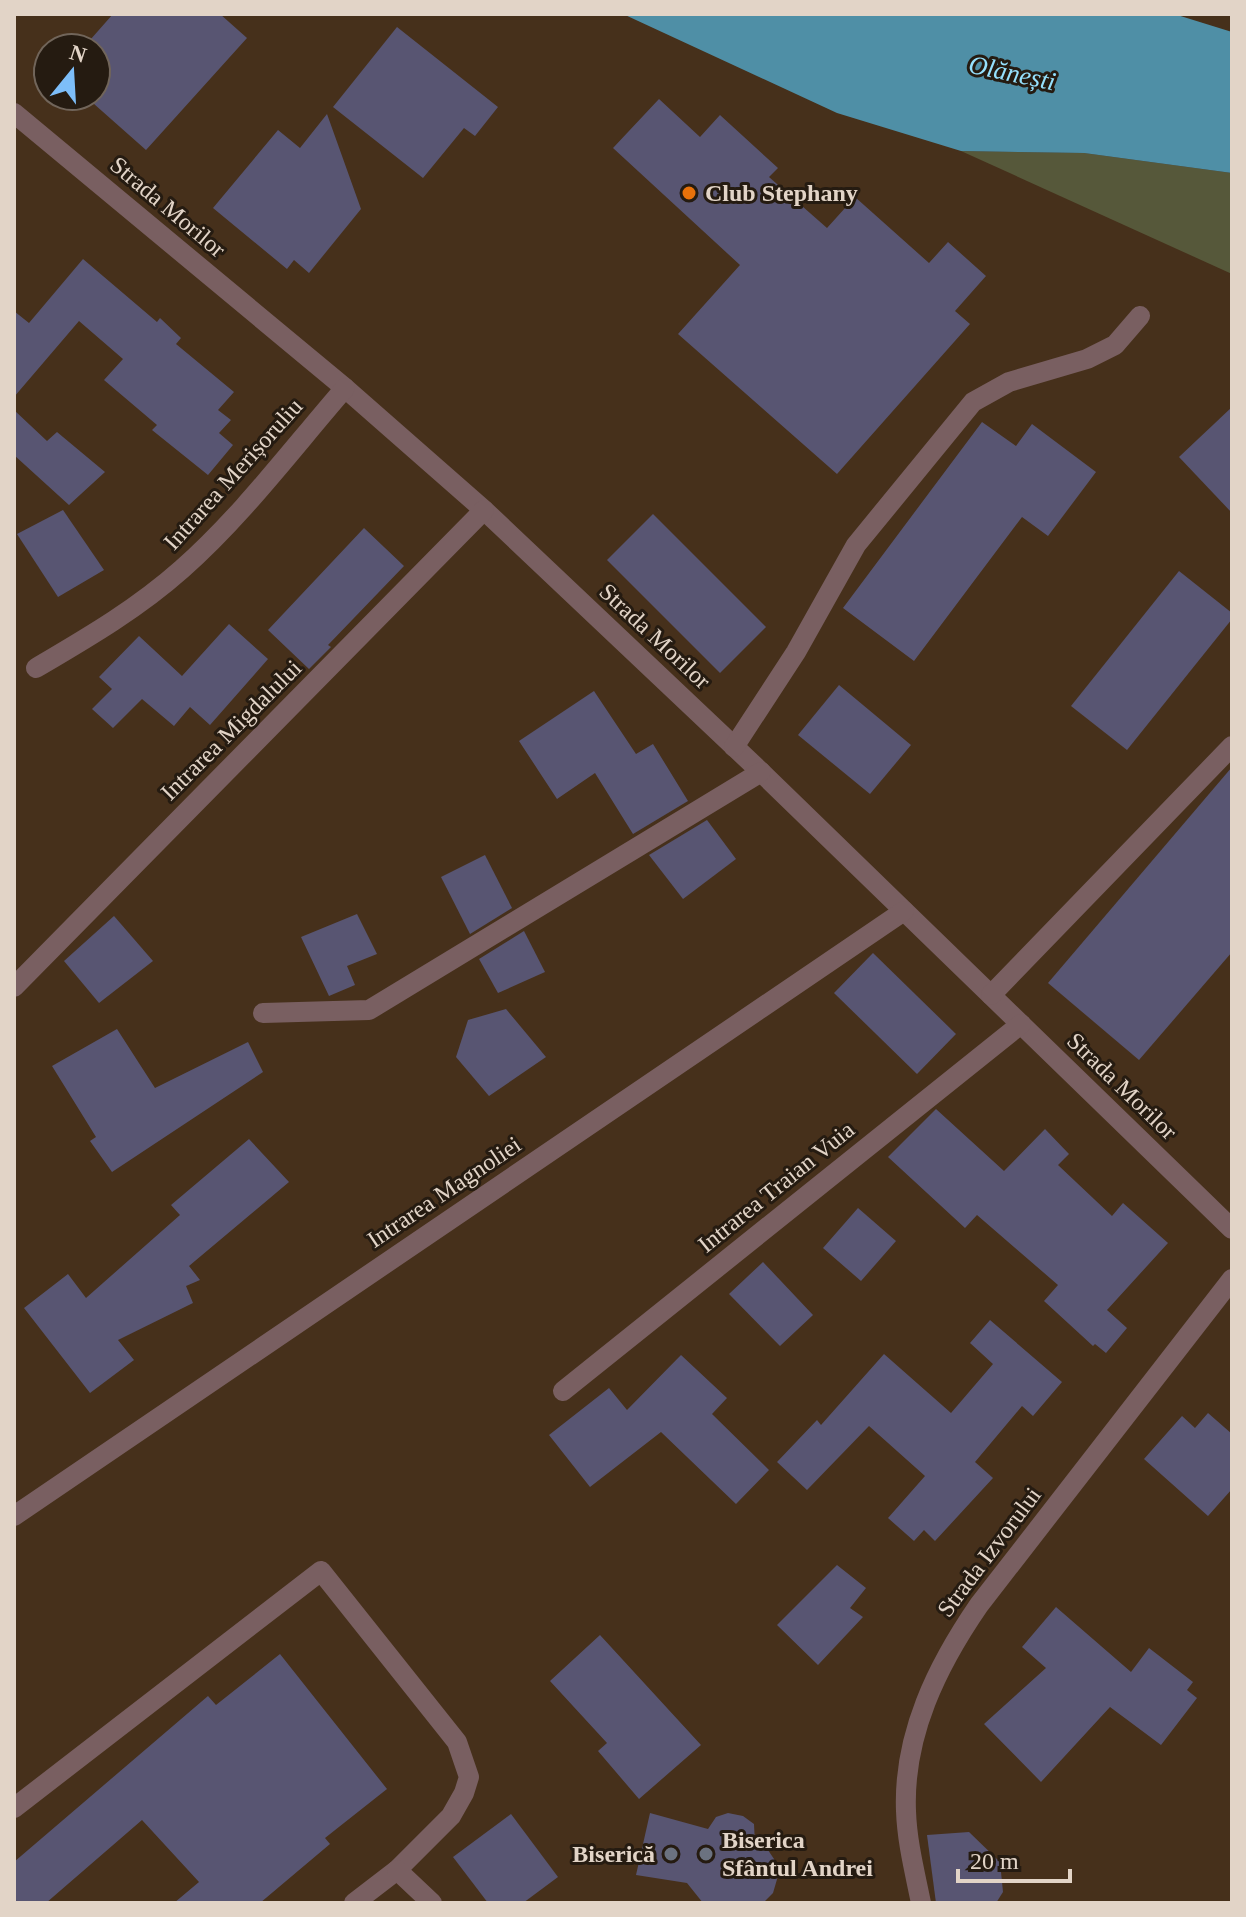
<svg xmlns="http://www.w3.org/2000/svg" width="1246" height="1917" viewBox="0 0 1246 1917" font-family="Georgia,serif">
  <rect width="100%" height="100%" fill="#46301b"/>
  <path fill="#56583a" d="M961,151l123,2 148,20v101z"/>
  <path fill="#4f8fa6" d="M623,14h551l58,18v141l-148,-20 -123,-2 -124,-38z"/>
  <g fill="#585572">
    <path d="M113,14h107l27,24 -101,112 -61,-54h11v-48h-13z"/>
    <path d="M397,27l101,80 -23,29 -11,-8 -41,50 -90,-71z"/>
    <path d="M659,99l41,38 20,-22 58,53 -9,9 58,51 28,-31 74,66 19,-21 38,34 -31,35 15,13 -133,150 -159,-140 62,-69 -127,-117z"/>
    <path d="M327,114l34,95 -52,64 -15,-13 -7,9 -74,-61 65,-78 22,18z"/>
    <path d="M83,259l74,63 3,-4 21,20 -5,6 58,48 -16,18 13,10 -12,13 14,12 -25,30 -56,-45 5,-5 -53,-45 19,-21 -44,-38 -65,76v-86l15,12z"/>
    <path d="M1232,407v106l-53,-56z"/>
    <path d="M14,410l33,31 10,-9 48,40 -36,33 -55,-50z"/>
    <path d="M982,422l34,24 16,-22 64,48 -48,64 -26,-19 -108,144 -71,-53z"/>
    <path d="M63,510l41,60 -46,27 -41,-63z"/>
    <path d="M653,514l113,113 -46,46 -113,-113z"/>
    <path d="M364,528l40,38 -76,79 3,2 -22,22 -41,-39z"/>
    <path d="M1179,571l53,42v6l-105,131 -56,-44z"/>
    <path d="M229,624l39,35 -58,66 -20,-18 -16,19 -32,-27 -29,29 -21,-19 20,-20 -13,-12 40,-41 43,40z"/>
    <path d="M839,685l72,60 -41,49 -72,-59z"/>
    <path d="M594,691l42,63 17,-10 35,57 -55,33 -38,-61 -38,26 -38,-58z"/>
    <path d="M1232,767v185l-93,108 -91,-77z"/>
    <path d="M707,820l29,39 -53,40 -34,-44z"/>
    <path d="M485,855l27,53 -42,26 -29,-57z"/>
    <path d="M357,914l20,40 -30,12 8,19 -26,11 -28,-59z"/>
    <path d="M114,916l39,45 -54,42 -35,-42z"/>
    <path d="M524,931l21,41 -47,21 -19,-34z"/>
    <path d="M873,953l83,81 -39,40 -83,-81z"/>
    <path d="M506,1009l40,48 -57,39 -33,-39 12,-37z"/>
    <path d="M117,1029l38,59 93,-46 15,30 -151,100 -22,-31 6,-4 -44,-71z"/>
    <path d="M936,1109l68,62 41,-42 24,25 -11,11 54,51 11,-13 45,40 -61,67 20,18 -21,25 -11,-9 -2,2 -49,-45 14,-16 -81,-70 -12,13 -77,-71z"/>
    <path d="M249,1139l40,43 -100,84 11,14 -14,6 7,17 -75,37 16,20 -44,33 -66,-85 44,-34 18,24 94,-83 -9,-10z"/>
    <path d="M858,1208l38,33 -35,40 -38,-33z"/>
    <path d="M763,1262l50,53 -33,31 -51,-52z"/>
    <path d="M990,1320l72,62 -29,34 -11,-10 -47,56 18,16 -58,63 -11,-11 -10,11 -26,-23 37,-42 -56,-50 -62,64 -30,-28 40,-42 4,5 63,-71 67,59 42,-49 -23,-21z"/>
    <path d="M681,1355l46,43 -15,16 57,56 -33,34 -75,-72 -71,55 -41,-52 60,-47 18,22z"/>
    <path d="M1208,1413l24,21v55l-24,27 -64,-57 38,-43 13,12z"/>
    <path d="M837,1565l29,23 -16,20 13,9 -45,48 -41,-40z"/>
    <path d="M1056,1607l75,65 18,-24 44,34 -6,8 10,8 -36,47 -51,-38 -69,75 -57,-58 62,-56 -24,-21z"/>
    <path d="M600,1635l101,110 -62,54 -41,-48 9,-8 -57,-62z"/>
    <path d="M280,1654l107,135 -62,49 5,6 -70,59h-86l25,-21 -57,-62 -96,83h-32v-41l194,-166 8,9z"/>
    <path d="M650,1813l58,16 8,-12 12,-4 15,3 11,8 1,20 11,3 10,15 2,14 -5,17 -10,10 -24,-2 -36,2 -16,-20 -51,-8z"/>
    <path d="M511,1814l47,63 -35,26h-35l-35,-46z"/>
    <path d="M969,1832l31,30 3,30 -7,11h-60l-9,-68z"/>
  </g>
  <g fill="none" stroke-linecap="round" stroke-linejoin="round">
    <g stroke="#795f61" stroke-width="20">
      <path d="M14,113l331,275 139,122 277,262 471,457"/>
      <path d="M36,668c51,-30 101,-59 146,-99 60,-53 110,-120 163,-181"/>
      <path d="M734,747l62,-95 60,-107 117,-143 36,-20 78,-23 28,-14 25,-29"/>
      <path d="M14,987l470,-477"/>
      <path d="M991,995l241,-249"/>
      <path d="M263,1013l106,-3 392,-238"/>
      <path d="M563,1391l458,-367"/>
      <path d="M14,1516l890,-605"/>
      <path d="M14,1808l307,-237 136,171 12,35 -5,16 -13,23 -54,54 -43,33"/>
      <path d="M397,1870l35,33"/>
      <path d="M921,1903c-6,-30 -14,-61 -15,-92 -3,-76 31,-145 73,-206l253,-326"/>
    </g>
  </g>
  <circle fill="#e8710a" stroke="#251b11" stroke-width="3" cx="689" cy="193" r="8"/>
  <g fill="#6b7280" stroke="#251b11" stroke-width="3">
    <circle cx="671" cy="1854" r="8"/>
    <circle cx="706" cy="1854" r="8"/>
  </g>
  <g text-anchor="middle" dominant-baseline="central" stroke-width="6" stroke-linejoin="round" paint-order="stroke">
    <g font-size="24" font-weight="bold" fill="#e2d4c7" stroke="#251b11" text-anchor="start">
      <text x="705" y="193">Club Stephany</text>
      <text x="722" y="1840">Biserica<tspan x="722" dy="28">Sfântul Andrei</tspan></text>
      <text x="655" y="1854" text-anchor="end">Biserică</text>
    </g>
    <g font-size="24" fill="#e2d4c7" stroke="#251b11">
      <text transform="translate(168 207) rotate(40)">Strada Morilor</text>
      <text transform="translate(233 474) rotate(-48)">Intrarea Merișoruliu</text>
      <text transform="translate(655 636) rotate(43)">Strada Morilor</text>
      <text transform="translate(231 730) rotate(-45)">Intrarea Migdalului</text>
      <text transform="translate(1122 1086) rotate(44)">Strada Morilor</text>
      <text transform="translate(776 1187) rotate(-39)">Intrarea Traian Vuia</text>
      <text transform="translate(444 1192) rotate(-34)">Intrarea Magnoliei</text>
      <text transform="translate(989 1552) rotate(-53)">Strada Izvorului</text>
    </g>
    <g font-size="26" font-style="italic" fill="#96e1fd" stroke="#251b11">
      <text transform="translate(1012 73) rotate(12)">Olănești</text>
    </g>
  </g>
  <rect width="1246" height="1917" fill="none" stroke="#e2d4c7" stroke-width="32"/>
  <g transform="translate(72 72) rotate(18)"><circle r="38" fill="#251b11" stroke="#71655a" stroke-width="2"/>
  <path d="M0-6L14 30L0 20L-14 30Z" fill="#7dbef9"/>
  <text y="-12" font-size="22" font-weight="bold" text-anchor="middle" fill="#e2d4c7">N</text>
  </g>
  <path d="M958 1869v12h112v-12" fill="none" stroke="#e2d4c7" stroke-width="4"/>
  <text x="970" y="1869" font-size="24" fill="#e2d4c7" stroke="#251b11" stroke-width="6" paint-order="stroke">20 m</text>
</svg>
